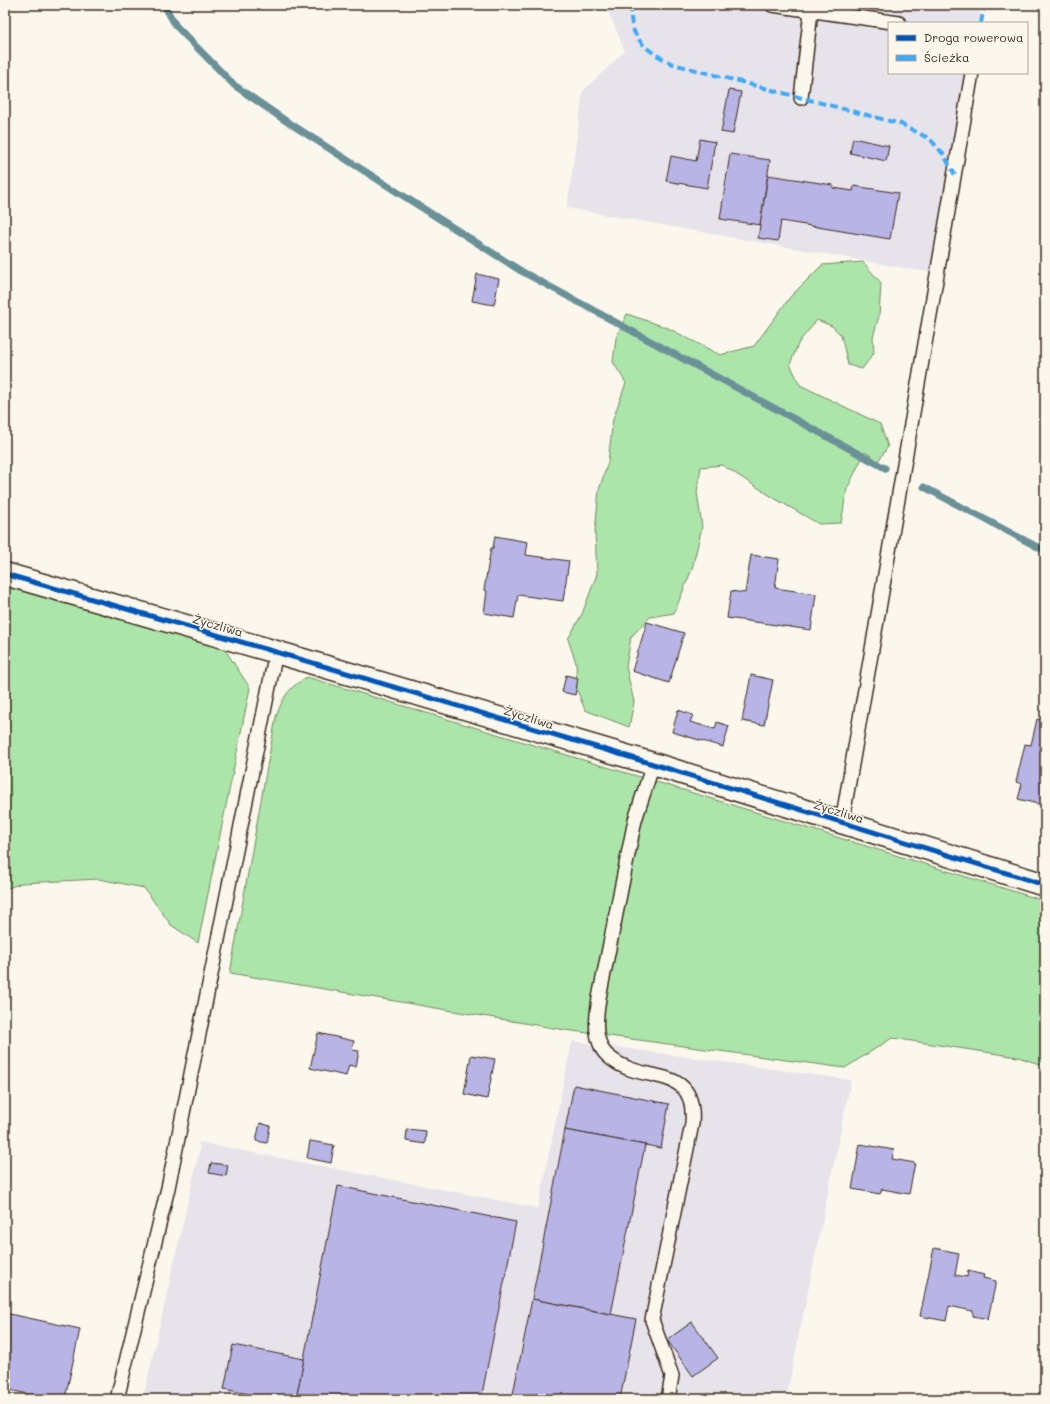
<svg xmlns="http://www.w3.org/2000/svg" width="1050" height="1404" font-family="Mali,sans-serif">
<style>
.built{fill:#e7e3ea}
.green{fill:#ace5a9;stroke:#748864}
.lines{fill:none;stroke-linecap:round;stroke-linejoin:round}
.stream{stroke:#6a9198;stroke-width:7}
.building{fill:#b8b4e6;stroke:#3b2a1e}
.service-casing{stroke:#3b2a1e;stroke-width:16}
.minor-casing{stroke:#3b2a1e;stroke-width:25}
.service{stroke:#fbf7ec;stroke-width:13}
.minor{stroke:#fbf7ec;stroke-width:22}
.quiet{stroke:#3fa9f5;stroke-width:4;stroke-dasharray:8 4;stroke-linecap:butt}
.cycleway-casing{stroke:#fbf7ec;stroke-width:8}
.cycleway{stroke:#0057b8;stroke-width:5}
.labels{text-anchor:middle;dominant-baseline:central;stroke-width:3;stroke-linejoin:round;paint-order:stroke}
.street-label{font-size:12px;fill:#3b2a1e;stroke:#fbf7ec}
</style>
<rect width="100%" height="100%" fill="#fbf7ec"/>
<filter id="ink" filterUnits="userSpaceOnUse"><feTurbulence type="fractalNoise" baseFrequency=".025" numOctaves="2"/><feDisplacementMap in="SourceGraphic" scale="8" xChannelSelector="R" yChannelSelector="G"/><feConvolveMatrix kernelMatrix="1 2 1 2 8 2 1 2 1" color-interpolation-filters="sRGB"/></filter>
<g filter="url(#ink)">
<g class="built">
<polygon points="594,5 981,5 978,23 889,23 889,73 970,73 938,274 567,208 583,91 625,51 609,13"/>
<polygon points="572,1041 851,1080 786,1399 143,1399 200,1148 198,1142 538,1208"/>
</g>
<g class="green">
<polygon points="863,262 881,283 879,316 873,337 874,353 862,369 848,365 841,335 832,326 817,320 799,342 790,364 800,385 880,424 888,447 878,461 865,452 847,489 841,523 819,524 774,498 722,465 701,467 697,492 702,527 692,569 674,613 650,617 631,637 626,667 634,702 629,727 585,710 577,690 576,663 568,639 582,614 597,574 595,532 599,490 608,462 613,419 626,383 613,362 616,338 627,314 668,328 720,355 754,346 791,296 822,265"/>
<polygon points="5,586 222,645 250,688 198,943 171,925 144,888 99,879 22,883 5,889"/>
<path d="M 307,677 L 680,789 L 1045,901 L 1045,1066 L 1018,1057 L 892,1038 L 845,1068 L 565,1030 L 230,973 L 276,717 C 283,697 288,688 307,677 Z"/>
</g>
<g class="lines">
<g class="stream">
<polyline points="164,5 176,26 234,85 283,119 521,271 885,468"/>
<polyline points="924,487 1045,551"/>
</g>
</g>
<g class="building">
<polygon points="729,90 741,92 733,134 721,132"/>
<polygon points="853,138 889,146 886,161 850,153"/>
<polygon points="700,139 715,142 707,188 666,181 671,156 696,161"/>
<polygon points="730,154 770,160 760,225 720,219"/>
<polygon points="768,175 833,185 833,188 853,191 854,186 898,193 890,239 781,221 778,241 758,238"/>
<polygon points="477,274 499,279 494,305 472,301"/>
<polygon points="495,536 528,542 526,555 569,561 563,601 518,595 514,618 484,613 487,591 484,590 491,548 493,548"/>
<polygon points="751,555 779,559 775,588 816,594 811,630 727,618 731,591 745,593"/>
<polygon points="647,622 684,633 669,683 632,671"/>
<polygon points="566,675 578,678 575,695 562,692"/>
<polygon points="751,675 773,680 764,725 742,721"/>
<polygon points="678,710 693,715 690,722 715,729 717,722 729,726 723,747 672,732"/>
<polygon points="1037,719 1045,721 1045,790 1042,805 1018,799 1022,784 1016,782 1025,744 1031,745"/>
<polygon points="318,1033 354,1041 352,1050 359,1051 356,1067 349,1065 346,1076 310,1068"/>
<polygon points="471,1055 495,1059 487,1099 464,1094"/>
<polygon points="574,1085 669,1104 661,1148 565,1130"/>
<polygon points="260,1123 270,1126 267,1143 256,1141"/>
<polygon points="407,1129 426,1131 425,1144 406,1141"/>
<polygon points="565,1130 645,1145 611,1314 532,1299"/>
<polygon points="310,1141 334,1145 331,1163 307,1158"/>
<polygon points="860,1144 894,1150 892,1159 915,1163 909,1194 882,1189 880,1194 852,1189"/>
<polygon points="211,1163 228,1165 226,1176 209,1173"/>
<polygon points="338,1186 516,1222 481,1399 296,1399"/>
<polygon points="934,1248 959,1253 955,1275 967,1277 968,1271 984,1275 983,1278 996,1281 988,1319 973,1316 973,1311 949,1306 946,1321 920,1316"/>
<polygon points="532,1299 636,1319 620,1399 512,1399"/>
<polygon points="5,1313 80,1329 65,1399 50,1399 5,1389"/>
<polygon points="692,1322 718,1358 693,1376 667,1340"/>
<polygon points="233,1345 304,1359 296,1399 272,1399 224,1389"/>
</g>
<g class="lines">
<defs>
<g id="service">
<polyline points="772,5 899,23"/>
<polyline points="801,98 811,11"/>
<path d="M 653,764 L 635,820 L 599,998 C 597,1013 594,1029 600,1044 C 602,1051 607,1056 613,1060 C 646,1085 697,1063 692,1124 L 652,1320 L 672,1376 L 668,1399"/>
<polyline points="842,822 972,73"/>
<polyline points="117,1399 168,1188 276,652"/>
</g>
<polyline id="minor" points="5,574 276,652 653,764 1045,885"/>
</defs>
<use href="#service" class="service-casing"/>
<use href="#minor" class="minor-casing"/>
<use href="#service" class="service"/>
<use href="#minor" class="minor"/>
<g class="quiet">
<path d="M 632,5 C 626,37 647,51 673,64 L 901,124 L 930,139 L 944,155 L 955,175"/>
<polyline points="981,23 984,5"/>
</g>
<defs>
<polyline id="cycleway" points="5,574 276,652 653,764 1045,885"/>
</defs>
<use href="#cycleway" class="cycleway-casing"/>
<use href="#cycleway" class="cycleway"/>
</g>
</g>
<g class="labels">
<g class="street-label">
<text transform="translate(218 625) rotate(16)">Życzliwa</text>
<text transform="translate(529 717) rotate(17)">Życzliwa</text>
<text transform="translate(839 811) rotate(17)">Życzliwa</text>
</g>
</g>
<rect width="1050" height="1404" fill="none" stroke="#fbf7ec" stroke-width="20"/>
<rect x="10" y="10" width="1030" height="1384" fill="none" stroke="#3b2a1e" stroke-width="1.5" filter="url(#ink)"/>
<rect x="888" y="22" width="140" height="52" fill="#fbf7ec" stroke="#aea59a"/>
<rect x="896" y="35" width="20" height="6" fill="#0057b8" stroke="#aea59a"/>
<text x="924" y="42" font-size="12" fill="#3b2a1e">Droga rowerowa</text>
<rect x="896" y="55" width="20" height="6" fill="#3fa9f5" stroke="#aea59a"/>
<text x="924" y="62" font-size="12" fill="#3b2a1e">Ścieżka</text>
</svg>
